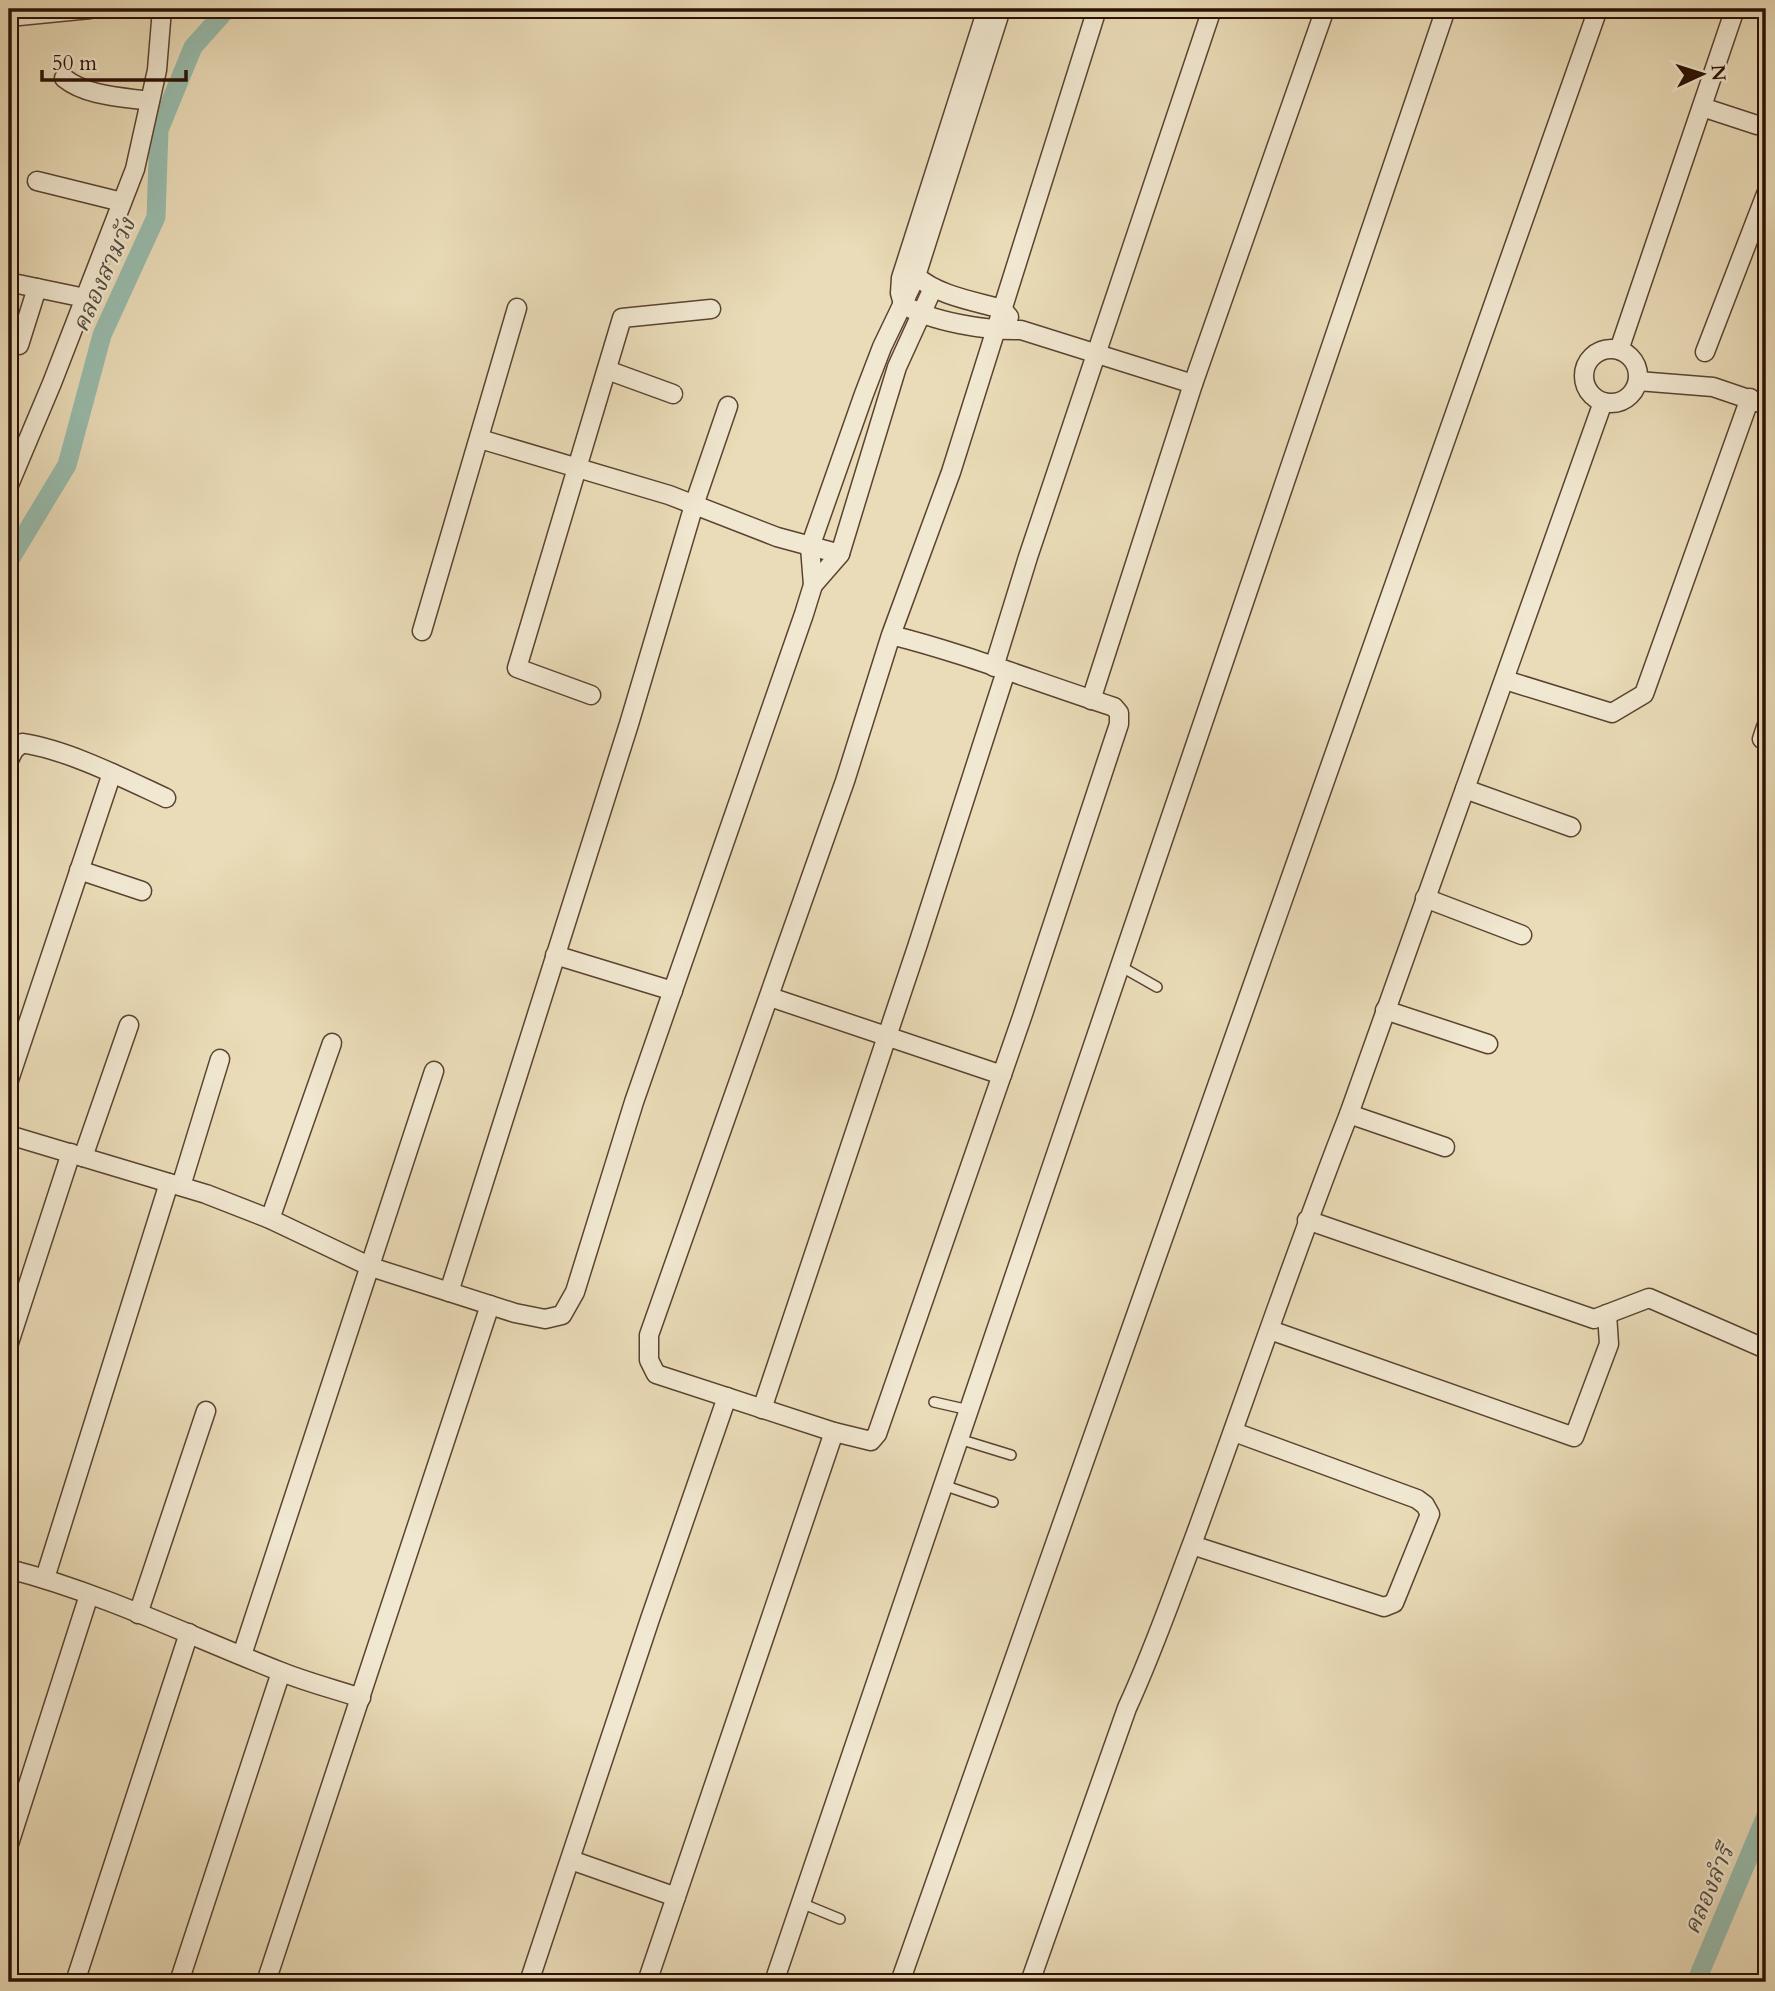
<svg xmlns="http://www.w3.org/2000/svg" width="1775" height="1991" font-family="Cardo,'Noto Serif Thai',serif">
<style>
.lines{fill:none;stroke-linecap:round;stroke-linejoin:round}
.canal{stroke:#98bcad;stroke-width:19}
.lane-casing{stroke:#5b4330;stroke-width:12}
.street-casing{stroke:#5b4330;stroke-width:21}
.lane{stroke:#f1e8d1;stroke-width:9}
.street{stroke:#f1e8d1;stroke-width:18}
.labels{text-anchor:middle;dominant-baseline:central;stroke-width:5;stroke-linejoin:round;paint-order:stroke}
.water-label{font-size:24px;font-style:italic;fill:#514c3e;stroke:#f1e8d1}
</style>
<rect width="100%" height="100%" fill="#eadcb8"/>
<filter id="stains"><feTurbulence type="fractalNoise" baseFrequency=".00286" numOctaves="4"/><feColorMatrix values="0 0 0 0 .2 0 0 0 0 .09 0 0 0 0 .02 0 0 0 .5 -.17"/></filter>
<radialGradient id="worn" r=".72"><stop offset=".6" stop-color="#630" stop-opacity="0"/><stop offset="1" stop-color="#630" stop-opacity=".3"/></radialGradient>
<g class="lines">
<g class="canal">
<polyline points="9,561 67,465 102,335 156,217 159,130 193,47 227,9"/>
<polyline points="1696,1982 1766,1816"/>
</g>
<defs>
<g id="lane">
<polyline points="1120,966 1157,987"/>
<polyline points="934,1402 969,1410"/>
<polyline points="959,1439 1011,1455"/>
<polyline points="943,1485 993,1502"/>
<polyline points="801,1903 840,1919"/>
</g>
<g id="street">
<path d="M 987,9 L 901,278 L 900,293 L 903,304 C 930,322 989,331 1021,330 L 1193,384"/>
<path d="M 1001,9 L 916,276 C 939,296 974,301 1002,309 L 1009,317"/>
<polyline points="9,17 90,9"/>
<path d="M 64,78 C 86,96 122,97 150,101"/>
<polyline points="1702,107 1757,125 1766,123"/>
<polyline points="37,181 122,202"/>
<polyline points="13,283 85,298"/>
<polyline points="19,345 37,288"/>
<circle cx="1611" cy="376" r="27"/>
<polyline points="1619,350 1735,9"/>
<polyline points="1705,352 1766,194"/>
<polyline points="607,370 673,394"/>
<polyline points="1638,381 1713,387 1766,405"/>
<polyline points="480,439 669,495 777,537 840,554"/>
<polyline points="9,485 52,383 135,169 157,70 162,9"/>
<polyline points="813,585 840,554 897,367 933,288"/>
<polyline points="422,631 517,308"/>
<path d="M 891,635 C 967,654 1039,683 1114,707 L 1119,713 L 1119,724 L 1022,1017 L 877,1434 L 871,1441 L 834,1432 L 656,1374 L 649,1360 L 649,1335 L 845,781 L 891,635 L 951,472 L 1097,9"/>
<polyline points="994,667 1028,557 1212,9"/>
<polyline points="1505,680 1612,713 1644,694 1750,398"/>
<polyline points="591,695 517,668 622,318 711,309"/>
<polyline points="1091,700 1193,384 1325,9"/>
<polyline points="1762,739 1766,727"/>
<path d="M 9,760 L 14,750 L 22,743 C 68,750 123,778 166,798"/>
<polyline points="1465,789 1571,827"/>
<polyline points="79,870 142,891"/>
<polyline points="1425,898 1522,935"/>
<polyline points="555,955 673,991"/>
<polyline points="770,997 1002,1075"/>
<polyline points="1385,1010 1488,1044"/>
<polyline points="9,1080 112,773"/>
<polyline points="1349,1114 1445,1147"/>
<polyline points="9,1135 206,1194 270,1219 371,1267 515,1313 545,1319 562,1315 575,1292 634,1102 804,614 813,585 810,547 864,394 882,347 916,276"/>
<polyline points="83,1157 129,1025"/>
<polyline points="181,1186 220,1059"/>
<polyline points="270,1219 332,1043"/>
<polyline points="1307,1220 1594,1319 1649,1298 1766,1349"/>
<polyline points="449,1292 629,724 694,505 728,406"/>
<polyline points="1270,1330 1574,1437 1609,1344 1607,1314"/>
<polyline points="9,1343 71,1153"/>
<polyline points="762,1409 917,947 1006,671"/>
<polyline points="1192,1545 1384,1607 1394,1603 1430,1514 1425,1505 1417,1499 1234,1432"/>
<path d="M 9,1569 C 102,1593 190,1636 279,1671 C 306,1682 334,1689 361,1698"/>
<polyline points="45,1578 169,1183"/>
<polyline points="138,1614 206,1411"/>
<polyline points="242,1655 434,1071"/>
<polyline points="9,1844 89,1595"/>
<polyline points="571,1860 676,1897"/>
<polyline points="75,1982 189,1633"/>
<polyline points="179,1982 281,1672"/>
<polyline points="266,1982 490,1305"/>
<polyline points="529,1982 650,1619 727,1397"/>
<polyline points="647,1982 834,1432"/>
<polyline points="774,1982 1446,9"/>
<polyline points="900,1982 1598,9"/>
<path d="M 1030,1982 L 1127,1708 C 1152,1654 1171,1599 1192,1544 C 1245,1401 1293,1256 1349,1114 L 1603,402"/>
</g>
</defs>
<use href="#lane" class="lane-casing"/>
<use href="#street" class="street-casing"/>
<use href="#lane" class="lane"/>
<use href="#street" class="street"/>
</g>
<g class="labels">
<g class="water-label">
<text transform="translate(104 275) rotate(-66)">คลองสามวัง</text>
<text transform="translate(1709 1890) rotate(-67)">คลองลำรี</text>
</g>
</g>
<rect width="1775" height="1991" fill="none" stroke="#eadcb8" stroke-width="35"/>
<rect x="10" y="10" width="1754" height="1970" fill="none" stroke="#2b1003" stroke-width="3.5"/>
<rect x="18" y="18" width="1740" height="1956" fill="none" stroke="#2b1003" stroke-width="2"/>
<g transform="translate(1702 74) rotate(86)" stroke="#f1e8d1" stroke-width="5" paint-order="stroke">
<path d="M0-5L12 26L0 18L-12 26Z" fill="#2b1003"/>
<text y="-10" font-size="19" font-weight="bold" text-anchor="middle" fill="#2b1003">N</text>
</g>
<path d="M42 70v10h144v-10" fill="none" stroke="#2b1003" stroke-width="3.5"/>
<text x="52" y="70" font-size="21" fill="#2b1003" stroke="#f1e8d1" stroke-width="5" paint-order="stroke">50 m</text>
<rect width="100%" height="100%" filter="url(#stains)"/>
<rect width="100%" height="100%" fill="url(#worn)"/>
</svg>
